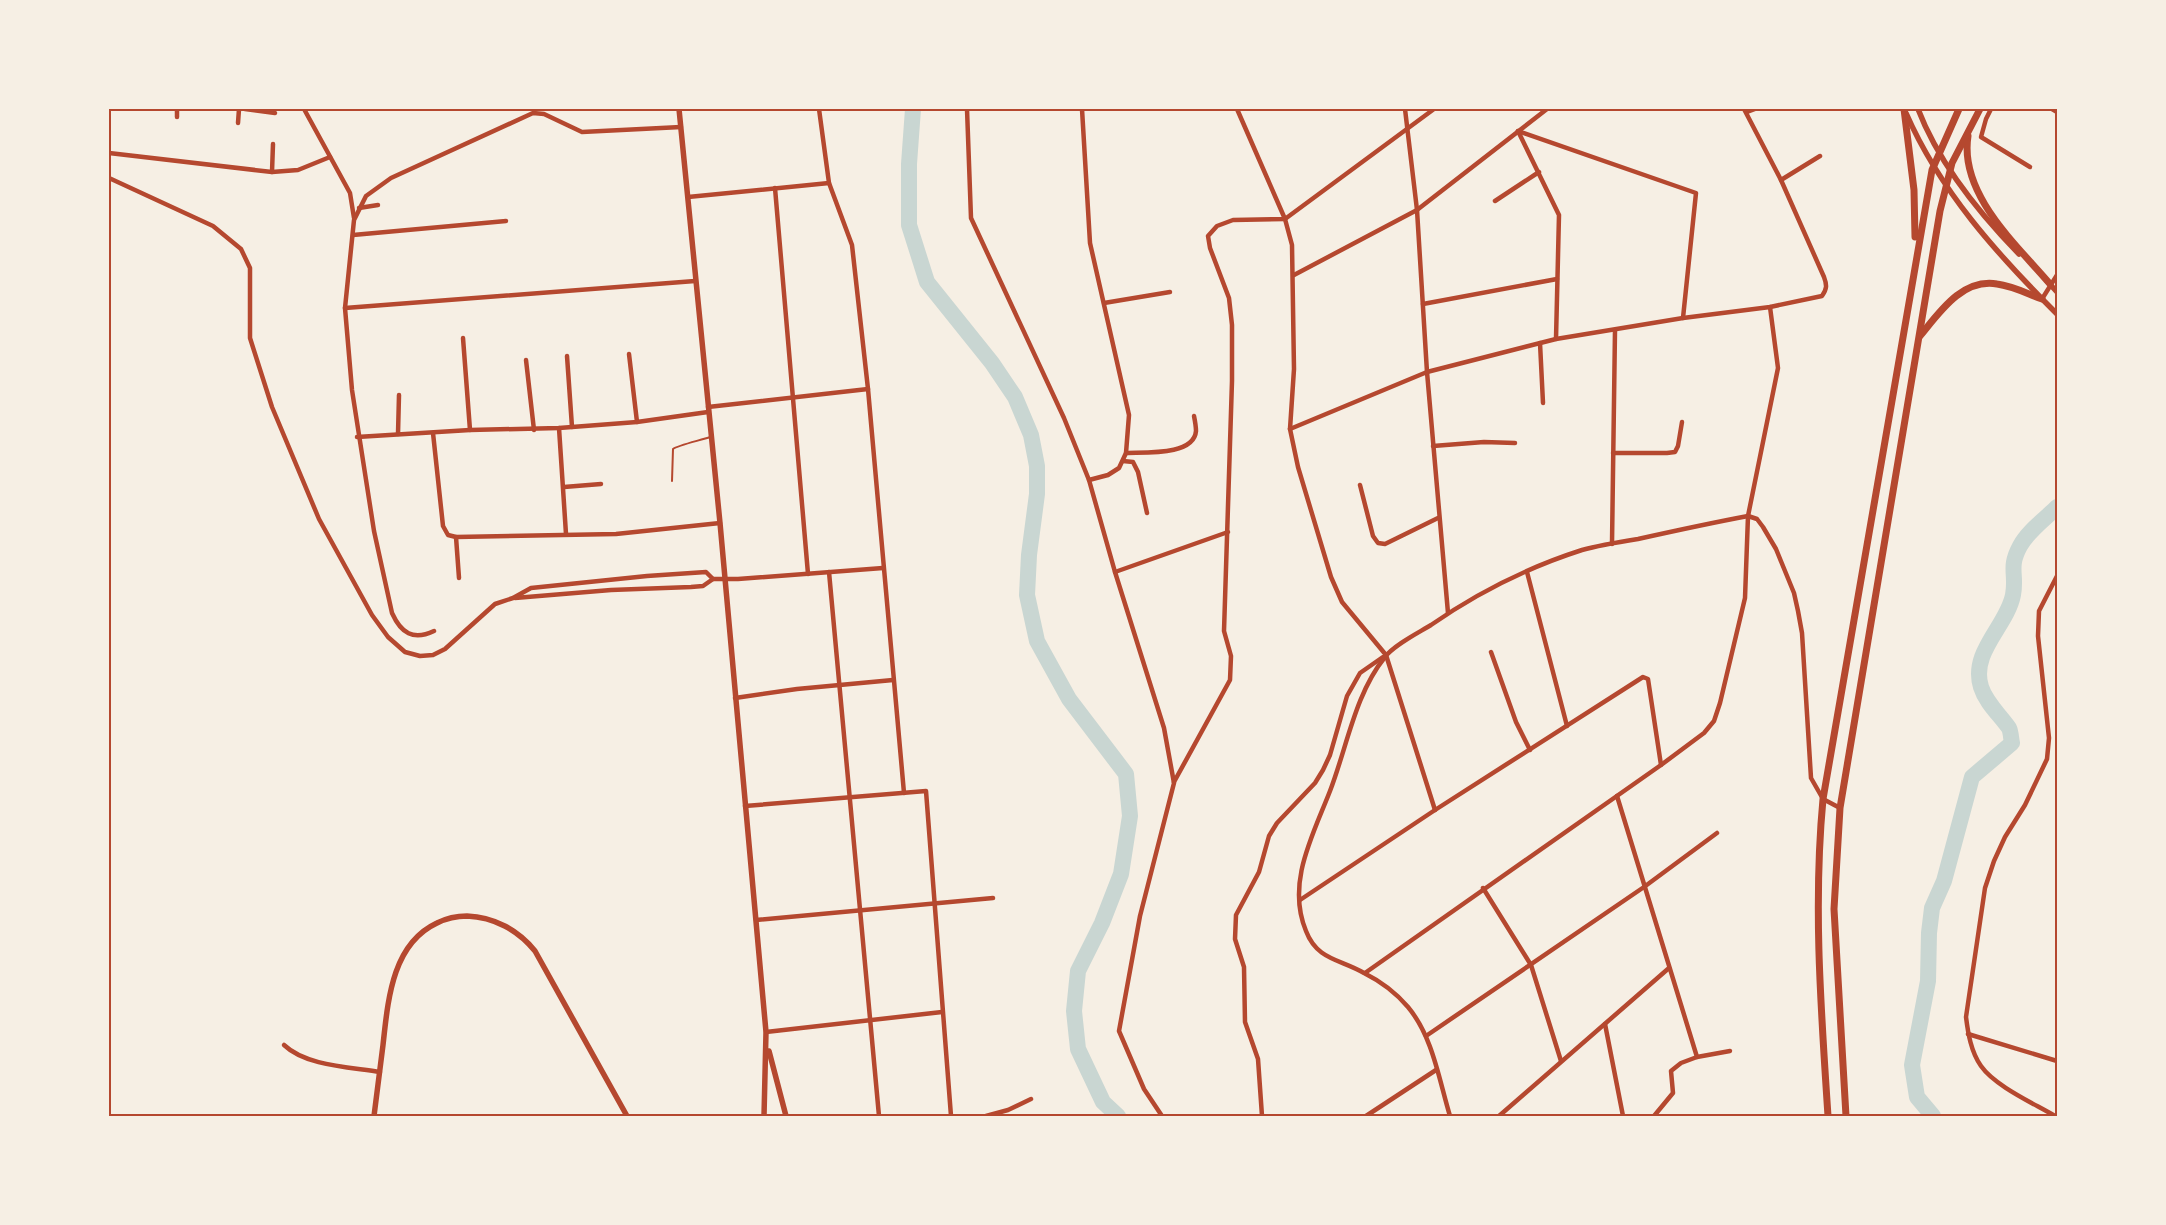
<svg xmlns="http://www.w3.org/2000/svg" width="2166" height="1225" font-family="'Nunito Sans',sans-serif">
<style>
.lines{fill:none;stroke-linecap:round;stroke-linejoin:round}
.river{stroke:#c9d6d2;stroke-width:16}
.service{stroke:#b5482f;stroke-width:2}
.minor{stroke:#b5482f;stroke-width:4.5}
.secondary{stroke:#b5482f;stroke-width:5.5}
.primary{stroke:#b5482f;stroke-width:7}
.neatline{fill:none;stroke:#b5482f;stroke-width:2}
</style>
<rect width="100%" height="100%" fill="#f6efe4"/>
<g class="lines">
<g class="river">
<polyline points="913,109 909,164 909,225 927,282 992,363 1015,397 1031,435 1037,466 1037,494 1029,555 1027,595 1037,641 1069,699 1126,774 1130,816 1121,874 1102,923 1078,971 1074,1011 1078,1049 1103,1102 1118,1116"/>
<path d="M 1933,1116 L 1917,1097 L 1912,1065 L 1928,981 L 1929,933 L 1932,908 L 1944,881 L 1972,777 L 2012,743 C 2011,739 2011,732 2009,728 C 2000,715 1986,703 1981,687 C 1970,652 2007,626 2013,595 C 2017,574 2008,568 2020,546 C 2028,531 2045,519 2057,507"/>
</g>
<path class="service" d="M 672,481 L 673,449 C 678,445 702,440 710,437"/>
<g class="minor">
<polyline points="245,109 275,113"/>
<polyline points="304,109 350,193 354,218"/>
<polyline points="819,109 829,183 852,245 868,389 904,793"/>
<polyline points="967,109 971,218 1064,418 1089,480 1115,572 1164,728 1174,783 1140,916 1119,1031 1144,1089 1162,1116"/>
<polyline points="1082,109 1090,243 1129,415 1126,453 1119,468 1108,475 1089,480"/>
<polyline points="1237,109 1285,219 1292,245 1294,369 1290,429 1298,467 1331,577 1342,602 1386,655 1435,810"/>
<polyline points="1405,109 1417,210 1427,372 1448,613"/>
<polyline points="1991,109 1986,119 1981,137 2030,167"/>
<polyline points="2052,109 2057,112"/>
<polyline points="1747,112 1755,109"/>
<polyline points="177,117 177,109"/>
<polyline points="238,123 239,109"/>
<polyline points="1518,131 1696,193 1683,318"/>
<polyline points="1518,131 1559,215 1556,339"/>
<polyline points="109,153 272,172 298,170 330,157"/>
<polyline points="272,172 273,144"/>
<polyline points="109,178 213,226 241,249 250,268 250,338 272,407 319,519 372,615 388,637 405,652 420,656 433,655 445,649 495,604 513,598 531,588 647,576 706,572 713,579"/>
<polyline points="1781,180 1820,156"/>
<polyline points="775,188 808,574"/>
<polyline points="688,197 829,183"/>
<polyline points="1495,201 1539,172"/>
<polyline points="359,208 378,205"/>
<polyline points="353,235 506,221"/>
<polyline points="1294,275 1417,210 1547,109"/>
<polyline points="2042,299 2057,275"/>
<polyline points="1104,303 1170,292"/>
<polyline points="1423,304 1557,279"/>
<polyline points="345,308 695,281"/>
<polyline points="463,338 470,430"/>
<polyline points="1540,343 1543,403"/>
<polyline points="629,354 637,422"/>
<polyline points="567,356 572,427"/>
<polyline points="526,360 534,430"/>
<polyline points="708,407 868,389"/>
<polyline points="559,428 566,534"/>
<path d="M 1290,429 L 1427,372 L 1556,339 L 1683,318 L 1770,307 L 1822,296 C 1827,289 1827,285 1824,277 L 1781,180 L 1744,109"/>
<polyline points="433,433 443,526 448,535 456,537 616,534 720,523"/>
<polyline points="398,434 399,395"/>
<polyline points="357,437 470,430 559,428 637,422 708,412"/>
<polyline points="1433,446 1484,442 1515,443"/>
<path d="M 1126,453 C 1144,452 1194,456 1196,431 C 1196,427 1195,421 1194,416"/>
<polyline points="1613,453 1667,453 1675,452 1678,446 1682,422"/>
<polyline points="1123,461 1133,462 1138,472 1147,513"/>
<polyline points="1360,485 1373,536 1378,543 1385,544 1438,518"/>
<polyline points="564,487 601,484"/>
<polyline points="456,537 459,578"/>
<polyline points="1612,544 1615,330"/>
<polyline points="829,572 879,1116"/>
<polyline points="1115,572 1228,532"/>
<polyline points="1527,572 1567,726"/>
<polyline points="515,598 611,590 691,587 703,586 713,579 738,579 883,568"/>
<path d="M 434,631 C 413,641 401,633 392,613 L 374,531 L 352,390 L 345,308 L 354,220 L 366,196 L 391,178 L 533,113 L 544,114 L 582,132 L 681,127"/>
<polyline points="1491,652 1516,722 1530,750"/>
<polyline points="735,698 797,689 893,680"/>
<polyline points="1174,782 1230,680 1231,656 1224,631 1232,381 1232,325 1229,298 1210,248 1208,236 1217,226 1233,220 1285,219 1434,109"/>
<polyline points="1617,796 1697,1057 1681,1063 1671,1071 1673,1093 1654,1116"/>
<polyline points="745,806 926,791 951,1116"/>
<polyline points="1483,888 1531,965 1561,1061"/>
<polyline points="1300,900 1435,810 1643,677 1648,679 1661,765"/>
<polyline points="756,920 993,898"/>
<polyline points="1365,973 1661,765 1704,733 1714,721 1720,703 1745,598 1748,516 1778,368 1770,307"/>
<polyline points="1605,1024 1623,1116"/>
<polyline points="766,1032 942,1012"/>
<polyline points="1968,1034 2057,1061"/>
<polyline points="1426,1036 1644,887 1717,833"/>
<path d="M 284,1045 C 306,1066 350,1067 380,1072"/>
<polyline points="1697,1057 1730,1051"/>
<polyline points="986,1116 1008,1110 1031,1099"/>
<polyline points="1262,1116 1258,1059 1245,1022 1244,967 1235,939 1236,915 1259,872 1269,836 1277,823 1315,783 1323,770 1330,755 1347,696 1360,673 1383,657"/>
<polyline points="1366,1116 1436,1070"/>
<path d="M 1450,1116 C 1439,1080 1433,1037 1408,1007 C 1397,994 1380,981 1364,973 C 1340,959 1317,960 1306,931 C 1286,883 1313,835 1330,791 C 1347,747 1355,694 1385,657 C 1394,645 1418,633 1431,625 C 1477,593 1529,567 1582,550 C 1600,545 1619,542 1638,539 C 1674,531 1711,523 1748,516 L 1757,519 L 1763,527 L 1776,549 L 1794,593 L 1798,611 L 1802,633 L 1811,778 L 1823,799 L 1840,808"/>
<polyline points="1499,1116 1669,968"/>
<path d="M 2055,1116 C 2033,1103 1995,1086 1981,1066 C 1971,1052 1968,1033 1966,1017 L 1985,888 L 1994,861 L 2005,837 L 2025,805 L 2047,759 L 2049,738 L 2038,636 L 2039,611 L 2057,576"/>
</g>
<g class="secondary">
<polyline points="679,109 720,523 766,1032 764,1116"/>
<path d="M 1918,109 C 1939,164 1978,212 2019,254"/>
<path d="M 1906,113 C 1940,191 1997,254 2057,314"/>
<polyline points="2047,281 2057,292"/>
<polyline points="769,1051 786,1116"/>
<path d="M 374,1116 C 377,1092 380,1069 383,1045 C 388,1000 392,944 437,923 C 447,918 456,916 467,916 C 494,917 518,930 535,951 L 627,1116"/>
</g>
<g class="primary">
<polyline points="1904,109 1914,190 1915,237"/>
<path d="M 1968,136 C 1959,194 2016,244 2050,284"/>
<path d="M 1920,336 C 1939,313 1962,278 1997,284 C 2013,286 2028,294 2042,299"/>
<path d="M 1828,1116 C 1821,1010 1813,905 1823,799 L 1932,170 L 1959,109"/>
<polyline points="1846,1116 1834,909 1840,808 1940,211 1952,163 1980,109"/>
</g>
</g>
<rect width="2166" height="1225" fill="none" stroke="#f6efe4" stroke-width="220"/>
<rect x="110" y="110" width="1946" height="1005" class="neatline"/>
</svg>
